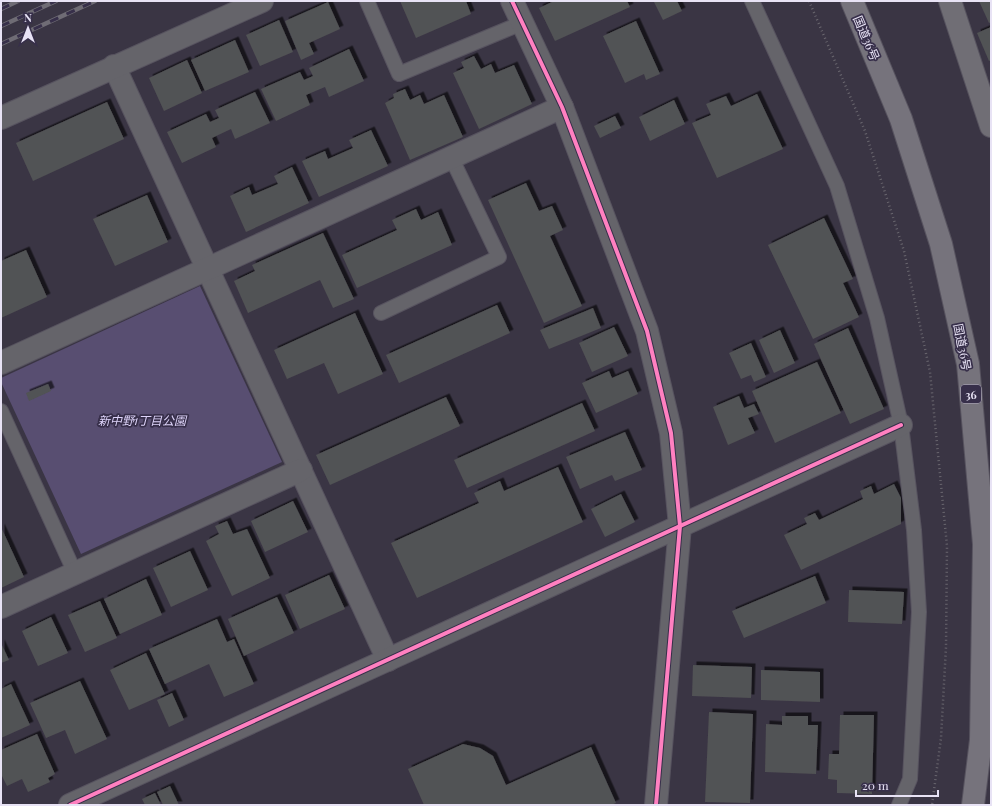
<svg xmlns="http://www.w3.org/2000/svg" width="992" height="806" font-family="'Playfair Display','Noto Sans JP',serif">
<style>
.green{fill:#584e71}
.building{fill:#515254;filter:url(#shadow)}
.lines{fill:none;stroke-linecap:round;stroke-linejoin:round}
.lane-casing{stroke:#57535f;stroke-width:16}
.street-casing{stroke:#57535f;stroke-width:24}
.secondary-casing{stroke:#57535f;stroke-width:24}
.highway-casing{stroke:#57535f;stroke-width:24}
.path{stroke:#69666e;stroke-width:2.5;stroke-dasharray:1 3;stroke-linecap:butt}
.lane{stroke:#65646a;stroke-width:14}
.street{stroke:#65646a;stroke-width:22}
.secondary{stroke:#706e75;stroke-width:22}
.highway{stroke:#76737c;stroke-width:22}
.rail-casing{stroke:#6f6c75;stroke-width:4.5}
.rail{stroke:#372f4a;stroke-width:3;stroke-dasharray:9;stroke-linecap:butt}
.cycleway-casing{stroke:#372f4a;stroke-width:6}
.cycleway{stroke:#ff80c0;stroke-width:4}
.labels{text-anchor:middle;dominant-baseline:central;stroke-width:3.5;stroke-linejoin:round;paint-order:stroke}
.shield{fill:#372f4a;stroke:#b3adc2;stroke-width:1}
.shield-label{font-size:11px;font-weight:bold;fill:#e8e3f5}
.street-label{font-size:12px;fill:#e8e3f5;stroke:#372f4a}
.park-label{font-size:12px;font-style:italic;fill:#ded4fa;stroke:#372f4a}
</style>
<defs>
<filter id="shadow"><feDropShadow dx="3.5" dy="-3.5" stdDeviation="0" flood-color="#0009"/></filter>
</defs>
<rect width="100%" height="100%" fill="#3a3544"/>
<polygon class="green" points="200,286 282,462 81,554 1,382 1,378"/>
<g class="building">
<polygon points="400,1 466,1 471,14 416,38"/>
<polygon points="554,1 627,1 630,7 555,41 539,8"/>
<polygon points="656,1 677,1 682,11 663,20 654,2"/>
<polygon points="979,1 991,1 991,22 989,23"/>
<polygon points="328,2 340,29 309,43 314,54 301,60 285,21"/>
<polygon points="279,20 293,52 260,66 246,35"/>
<polygon points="636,21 660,74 646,80 644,74 625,83 603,36"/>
<polygon points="991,27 991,60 989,61 977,33"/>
<polygon points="235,40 249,72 205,91 191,60"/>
<polygon points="349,49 364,81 329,97 325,87 306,95 310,105 276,121 261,89 300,72 304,80 313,76 309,68"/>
<polygon points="474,56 481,69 491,64 495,73 514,65 532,104 479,129 453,73 464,68 461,62"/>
<polygon points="187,60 202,93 164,111 149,78"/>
<polygon points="405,89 410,100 420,95 424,104 444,95 463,137 410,160 385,103 394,98 393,94"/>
<polygon points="255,92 270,123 235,139 231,129 212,138 216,147 182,163 167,132 206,114 210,122 219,118 215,110"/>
<polygon points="757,94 783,149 717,178 692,123 711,115 706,104 726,96 731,106"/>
<polygon points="674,100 685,124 650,141 639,117"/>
<polygon points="107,102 124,139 33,181 16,143"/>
<polygon points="615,116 621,128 600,138 594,126"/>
<polygon points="371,130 388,166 319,197 302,161 325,151 328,159 353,148 349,140"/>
<polygon points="292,167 309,203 246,232 230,196 249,187 252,195 278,184 274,176"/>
<polygon points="526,183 539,211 552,206 563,230 550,236 582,306 544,323 488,200"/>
<polygon points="147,195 168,242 115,266 93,219"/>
<polygon points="416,209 421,220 438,212 452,245 357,288 342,255 397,230 392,220"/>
<polygon points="824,218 853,279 843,283 859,317 813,339 768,245"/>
<polygon points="323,233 354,299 333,308 320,280 248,313 234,281 255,271 252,265"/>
<polygon points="26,250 47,297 1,318 1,261"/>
<polygon points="497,305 510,333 399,383 386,355"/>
<polygon points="593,308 601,328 549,349 540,330"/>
<polygon points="355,313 383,374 338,394 324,363 287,379 274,350"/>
<polygon points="614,327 628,356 592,372 579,343"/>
<polygon points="848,328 884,409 850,424 814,344"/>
<polygon points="780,330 795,363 774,373 759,340"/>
<polygon points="751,343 766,377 754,382 751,375 741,379 729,353"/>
<polygon points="817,362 841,413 775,443 752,391"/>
<polygon points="609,371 612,378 628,371 638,394 596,413 582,383"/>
<polygon points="48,384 51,391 29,401 26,393"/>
<polygon points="739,396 744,408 754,404 759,414 748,418 755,433 728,445 713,407"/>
<polygon points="446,397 460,426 330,485 316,455"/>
<polygon points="582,403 595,431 467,488 454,460"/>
<polygon points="625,432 642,470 615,481 612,475 580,489 566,457"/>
<polygon points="558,467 583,522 417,598 391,543 479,503 474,493 500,481 504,491"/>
<polygon points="894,484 901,498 901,524 801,570 784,535 807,524 804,518 815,513 819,520 863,499 860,491 871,486 874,494"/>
<polygon points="621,494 635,522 605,537 591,509"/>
<polygon points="293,501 308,532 265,552 251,521"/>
<polygon points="227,521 233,534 247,529 270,578 232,596 206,541 219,534 215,526"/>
<polygon points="1,527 24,577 1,588"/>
<polygon points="190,551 208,590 171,607 153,568"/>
<polygon points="329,575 345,609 300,629 285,595"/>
<polygon points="815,576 826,603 744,638 732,611"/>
<polygon points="146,579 162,615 120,634 104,599"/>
<polygon points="849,590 904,592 902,624 848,622"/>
<polygon points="277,597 294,633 244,656 228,619"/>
<polygon points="100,601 117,638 85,652 68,615"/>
<polygon points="51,617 68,653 38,666 22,631"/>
<polygon points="217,619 227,642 234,639 254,684 224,697 209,664 165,684 149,649"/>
<polygon points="1,643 9,660 1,663"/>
<polygon points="146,653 165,694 129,710 110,670"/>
<polygon points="693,665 752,667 751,698 692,696"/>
<polygon points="761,670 820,672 820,702 761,700"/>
<polygon points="80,681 107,739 75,754 65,730 46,738 30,703"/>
<polygon points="11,684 30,725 1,738 1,689"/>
<polygon points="172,693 184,720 169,727 157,700"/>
<polygon points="709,712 753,714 750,803 705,802"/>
<polygon points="840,715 874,715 872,794 837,793 837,780 828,779 829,754 839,754"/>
<polygon points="782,716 808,716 808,725 818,725 816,774 765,772 766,724 782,725"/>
<polygon points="37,734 55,774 48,778 50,782 28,792 22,779 7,786 1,774 1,750"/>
<polygon points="463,744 480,748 493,756 506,785 591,747 616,803 611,805 424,805 408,769"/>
<polygon points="170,786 179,805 163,805 157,792"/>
<polygon points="155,793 161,805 145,805 142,799"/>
</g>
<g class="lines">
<defs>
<g id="lane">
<polyline points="367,1 399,74 522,23"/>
<polyline points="752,1 837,186 877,318 901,425 914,530 919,612 910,779 899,805"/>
<polyline points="381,313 499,257 451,157"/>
<polyline points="1,411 75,573"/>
</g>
<g id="street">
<polyline points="512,1 562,107 647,331 671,433 680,526 656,805"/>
<polyline points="114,66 388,660"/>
<polyline points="1,118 262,1"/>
<polyline points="1,363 562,107"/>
<polyline points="1,607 301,470"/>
<polyline points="70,805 901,425"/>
</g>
<polyline id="secondary" points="950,1 991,126"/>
<polyline id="highway" points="852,1 901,119 941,244 968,364 984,544 981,740 973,805"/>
</defs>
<use href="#lane" class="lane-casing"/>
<use href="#street" class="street-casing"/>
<use href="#secondary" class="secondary-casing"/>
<use href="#highway" class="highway-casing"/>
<polyline class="path" points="809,1 865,131 904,251 930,372 947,546 946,647 941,738 932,805"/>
<use href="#lane" class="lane"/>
<use href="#street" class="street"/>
<use href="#secondary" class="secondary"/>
<use href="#highway" class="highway"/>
<defs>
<g id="rail">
<polyline points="1,9 18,1"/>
<polyline points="1,26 56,1"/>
<polyline points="1,44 95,1"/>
</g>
</defs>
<use href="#rail" class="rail-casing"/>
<use href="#rail" class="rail"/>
<defs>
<g id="cycleway">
<polyline points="512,1 562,107 647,331 671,433 680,526 656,805"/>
<polyline points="70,805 901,425"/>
</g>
</defs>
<use href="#cycleway" class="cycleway-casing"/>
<use href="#cycleway" class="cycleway"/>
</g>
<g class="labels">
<rect class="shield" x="961" y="385" width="20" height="18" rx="3"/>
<g class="shield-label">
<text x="971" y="394">36</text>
</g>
<g class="street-label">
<text transform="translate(867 38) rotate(67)">国道36号</text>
<text transform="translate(963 347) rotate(79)">国道36号</text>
</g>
<g class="park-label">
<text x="142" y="420">新中野1丁目公園</text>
</g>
</g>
<rect width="992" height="806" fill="none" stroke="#e8e3f5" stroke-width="4"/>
<g transform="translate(28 28)" stroke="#372f4a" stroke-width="3" paint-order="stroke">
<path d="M0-3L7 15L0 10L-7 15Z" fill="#e8e3f5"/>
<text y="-6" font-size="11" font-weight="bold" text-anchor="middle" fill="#e8e3f5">N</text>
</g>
<path d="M856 790v6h82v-6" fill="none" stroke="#e8e3f5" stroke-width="2"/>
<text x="862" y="790" font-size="12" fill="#e8e3f5" stroke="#372f4a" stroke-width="3" paint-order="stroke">20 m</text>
</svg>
